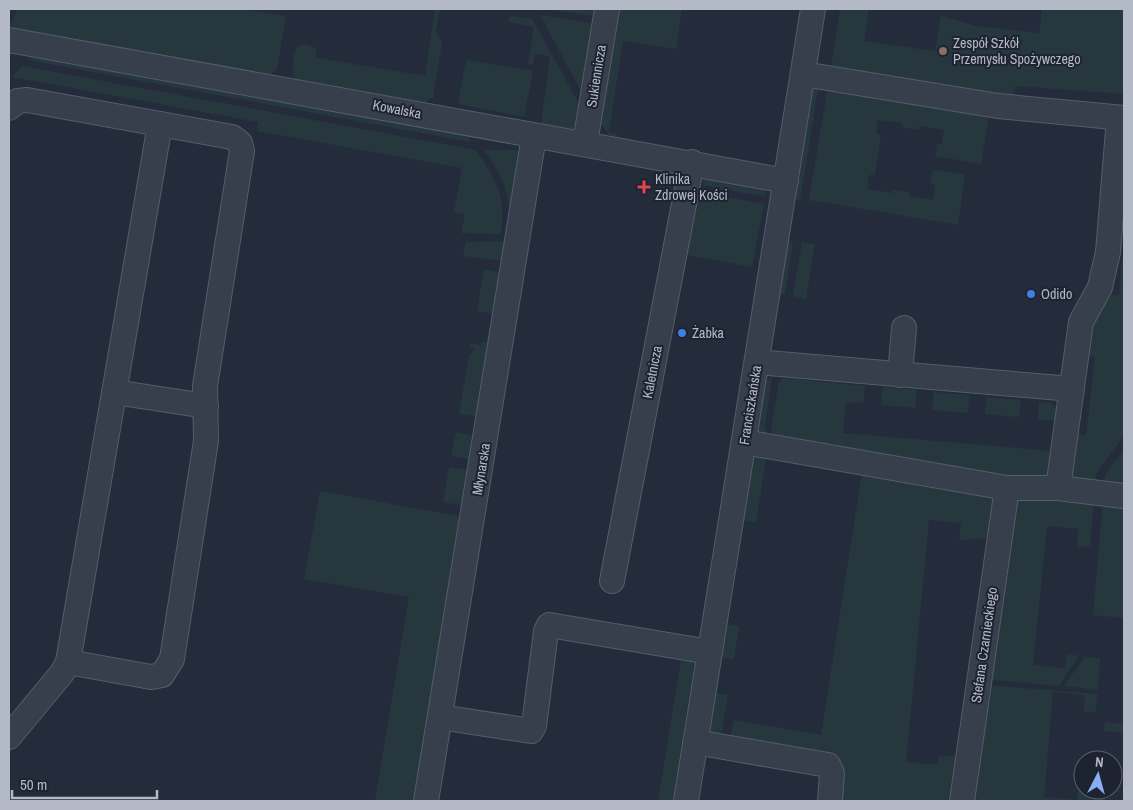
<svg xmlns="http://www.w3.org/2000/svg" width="1133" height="810" font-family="'Archivo Narrow',sans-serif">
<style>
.green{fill:#26383d}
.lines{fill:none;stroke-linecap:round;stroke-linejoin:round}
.minor-casing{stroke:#565c6a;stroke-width:26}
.minor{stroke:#373e4c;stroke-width:24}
.education-dot{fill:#8d6e63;stroke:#1d2331;stroke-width:2}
.health-dot{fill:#e0444e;stroke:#1d2331;stroke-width:2}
.shop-dot{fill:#3f7fe0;stroke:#1d2331;stroke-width:2}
.labels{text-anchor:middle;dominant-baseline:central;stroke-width:4;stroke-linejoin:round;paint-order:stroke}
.poi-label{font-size:14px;fill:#b3b9c7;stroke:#1d2331;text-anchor:start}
.street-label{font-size:14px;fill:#b3b9c7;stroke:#1d2331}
</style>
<rect width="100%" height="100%" fill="#242c3c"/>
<g class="green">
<polygon points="18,9 240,9 286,16 277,69 269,76 16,29 10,26"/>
<path d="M 435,9 L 440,9 L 436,31 L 442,43 L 433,97 L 423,104 L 296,81 C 291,70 292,57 298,46 L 304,44 L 316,48 L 317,58 L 425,76 Z"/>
<polygon points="547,9 599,9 593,16"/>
<polygon points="612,9 682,9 676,49 623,41 609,132 617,134 617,138 611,137 594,115"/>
<polygon points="840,9 869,9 864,41 935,51 941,16 976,26 1039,33 1042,9 1124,9 1124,94 1015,86 1012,99 831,68"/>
<polygon points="540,15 596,24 585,98"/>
<polygon points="510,16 532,19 582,109 579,128 575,131 541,125 550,56 535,54 533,64 528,64 534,27 509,22"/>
<polygon points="34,55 468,134 470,142 28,60"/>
<polygon points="466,60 533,71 524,117 458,104"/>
<path d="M 22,66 L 476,150 C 497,183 506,193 501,234 L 461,233 L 465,214 L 454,212 L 462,168 L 257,131 L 258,122 L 12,77 Z"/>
<polygon points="814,84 819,84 800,200 795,199"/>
<polygon points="828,86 989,115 981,164 935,156 937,144 942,144 944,130 919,126 918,130 902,127 903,123 878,120 876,134 881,135 875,175 869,175 867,189 892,193 893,190 909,192 909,196 933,200 935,185 930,184 933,170 965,174 958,225 809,200"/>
<path d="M 486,150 L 516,150 L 520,153 L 509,221 C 510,192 502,176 485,152 Z"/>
<polygon points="704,177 766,190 765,197 703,185"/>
<polygon points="694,191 764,204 752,267 681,254"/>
<polygon points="788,240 793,241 785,295 779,294"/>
<polygon points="508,241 505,261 463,256 466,242"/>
<polygon points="802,242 815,244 806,299 793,296"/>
<polygon points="1122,258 1124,258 1124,435 1096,474 1095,487 1065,483 1070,434 1086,435 1095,357 1087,355 1091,320 1108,295 1119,295"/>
<polygon points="484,269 502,273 495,314 477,311"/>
<polygon points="482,342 491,343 479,417 459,414 469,354 473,354 474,347 470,347 470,344 481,345"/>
<polygon points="772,377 765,427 767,441 757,438 766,382"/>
<polygon points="783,378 865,386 863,403 846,402 843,433 1052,451 1055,421 1038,419 1039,402 1050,403 1059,411 1055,476 999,482 773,441 771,428 779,381"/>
<polygon points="882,387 917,390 915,408 881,405"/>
<polygon points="934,392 969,395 968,413 932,410"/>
<polygon points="987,397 1021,400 1019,417 985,414"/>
<polygon points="456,432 476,436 472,460 451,456"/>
<polygon points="1124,450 1124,491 1104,488 1105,475"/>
<polygon points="755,451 767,453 756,522 744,520"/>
<polygon points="449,467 471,470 465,506 443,502"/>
<polygon points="862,473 999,494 993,538 959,540 961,523 929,520 906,762 938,765 938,757 962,754 956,801 837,801 839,766 729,744 734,720 821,735"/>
<polygon points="320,491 463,517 416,801 375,801 409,597 304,579"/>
<polygon points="1012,496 1094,500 1090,546 1077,548 1078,529 1047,526 1033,665 1065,668 1067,654 1079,656 1059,686 985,679"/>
<polygon points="1103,500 1124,500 1124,618 1093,615"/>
<polygon points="727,624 739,626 734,659 722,658"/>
<polygon points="682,654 695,659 673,801 658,801"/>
<polygon points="1085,657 1100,658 1098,690 1064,686"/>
<polygon points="984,685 1097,694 1096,712 1084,711 1085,695 1053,692 1044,797 1077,800 1078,789 1090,790 1089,801 968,801"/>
<polygon points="716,693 728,695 720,742 708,740"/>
<polygon points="1105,722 1124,724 1124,733 1104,731"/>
</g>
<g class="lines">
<defs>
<g id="minor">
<polyline points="9,40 786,181"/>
<polyline points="803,74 998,106 1124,118"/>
<polyline points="9,108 18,101 27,100 232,137 240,143 242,151 205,386 206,441 172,659 162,675 151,677 68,662"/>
<polyline points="585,143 607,9"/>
<polyline points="757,362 1072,389"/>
<polyline points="900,375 904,328"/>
<polyline points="114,392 206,406"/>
<polyline points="744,442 1007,488 1058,488 1124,496"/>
<polyline points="1058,488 1081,322 1100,287 1108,252 1119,118"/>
<polyline points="612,581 692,162"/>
<polyline points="440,717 531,731 534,726 546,631 549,625 710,652"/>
<polyline points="9,737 62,673 68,662 160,124"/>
<polyline points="695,742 828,765 832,773 830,801"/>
<polyline points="426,801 534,136"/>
<polyline points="686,801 813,9"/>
<polyline points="962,801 1007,488"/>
</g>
</defs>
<use href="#minor" class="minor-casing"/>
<use href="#minor" class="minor"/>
</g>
<circle class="education-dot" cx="943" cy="51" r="5"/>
<path class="health-dot" d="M641.5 179.5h5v5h5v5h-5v5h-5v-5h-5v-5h5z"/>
<g class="shop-dot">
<circle cx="1031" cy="294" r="5"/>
<circle cx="682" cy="333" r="5"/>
</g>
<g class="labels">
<g class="poi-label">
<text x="953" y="43">Zespół Szkół<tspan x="953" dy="16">Przemysłu Spożywczego</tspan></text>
<text x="655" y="179">Klinika<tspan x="655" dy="16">Zdrowej Kości</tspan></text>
<text x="1041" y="294">Odido</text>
<text x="692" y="333">Żabka</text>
</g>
<g class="street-label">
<text transform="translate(596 76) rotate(-81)">Sukiennicza</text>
<text transform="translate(397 109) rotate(11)">Kowalska</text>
<text transform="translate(652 372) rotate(-79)">Kaletnicza</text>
<text transform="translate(750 405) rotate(-81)">Franciszkańska</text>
<text transform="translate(481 469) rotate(-81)">Młynarska</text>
<text transform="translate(984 645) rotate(-82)">Stefana Czarnieckiego</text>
</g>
</g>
<rect width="1133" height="810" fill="none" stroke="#b3b9c7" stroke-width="20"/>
<g transform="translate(1098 775) rotate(6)"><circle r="24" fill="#1d2331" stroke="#595f6d"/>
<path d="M0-4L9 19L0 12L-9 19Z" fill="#8aacf5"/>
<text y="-8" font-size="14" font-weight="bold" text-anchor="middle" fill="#b3b9c7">N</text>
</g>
<path d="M12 790v8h145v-8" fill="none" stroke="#b3b9c7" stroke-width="2.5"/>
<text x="20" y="790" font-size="15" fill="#b3b9c7" stroke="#1d2331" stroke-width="4" paint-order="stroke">50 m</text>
</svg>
